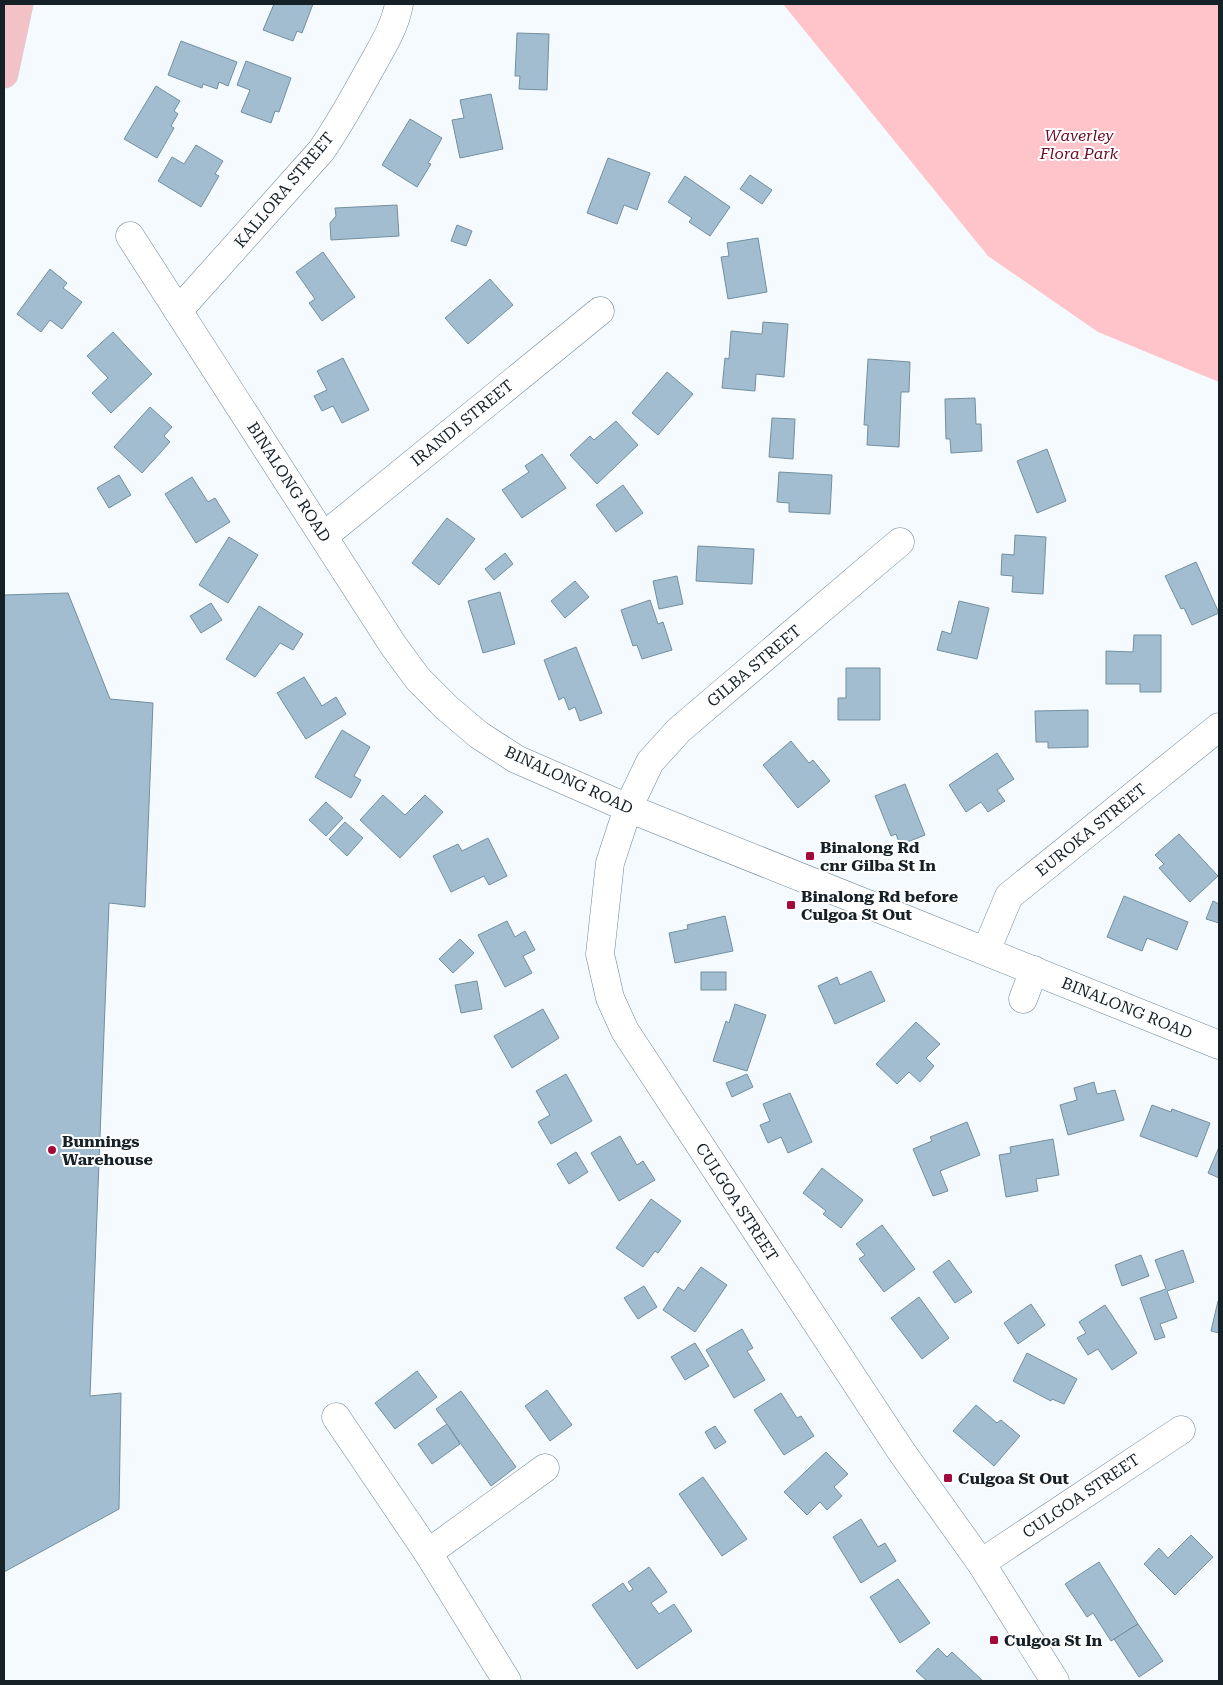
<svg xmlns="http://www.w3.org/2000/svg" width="1223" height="1685" font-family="'Roboto Serif',serif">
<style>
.green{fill:#ffc4c9}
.building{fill:#a1bdcf;stroke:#738f9f}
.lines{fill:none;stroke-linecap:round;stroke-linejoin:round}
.minor-casing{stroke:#6c8798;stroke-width:29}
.major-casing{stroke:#d5d7d8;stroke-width:29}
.minor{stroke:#fff;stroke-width:28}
.major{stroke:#f2c2c7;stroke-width:28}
.poi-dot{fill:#a4093b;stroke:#fff;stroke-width:2}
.labels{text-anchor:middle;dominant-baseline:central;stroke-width:4;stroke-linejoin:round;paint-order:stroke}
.park-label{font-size:16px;font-style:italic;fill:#6b0c26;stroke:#fff}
.street-label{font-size:16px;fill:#152027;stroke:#fff}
.poi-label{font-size:16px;font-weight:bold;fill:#152027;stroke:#fff;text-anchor:start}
</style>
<rect width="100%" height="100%" fill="#f4fafe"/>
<polygon class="green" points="783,4 1219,4 1219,382 1098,332 988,256"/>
<g class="building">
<polygon points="274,4 313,4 302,33 297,31 293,41 263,30"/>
<polygon points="517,33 549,34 547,90 519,89 520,76 515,76"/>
<polygon points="181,41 237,62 228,86 219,82 217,89 203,84 202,88 168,75"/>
<polygon points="246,61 291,78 279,112 275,111 271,123 241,112 250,90 237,85"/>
<polygon points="156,86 180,101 174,111 178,114 171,126 174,128 157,158 124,139"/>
<polygon points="491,94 503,149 460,158 452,120 464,118 460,100"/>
<polygon points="410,119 442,138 428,163 431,164 417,187 382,165"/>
<polygon points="196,145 223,161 215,174 219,176 201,207 158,181 172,157 184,164"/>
<polygon points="608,158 650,173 637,210 624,205 617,224 587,213"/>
<polygon points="750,175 772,190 762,204 740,189"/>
<polygon points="685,176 730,207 710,236 689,222 692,218 668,202"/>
<polygon points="397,205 399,236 331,240 330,223 336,216 335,208"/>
<polygon points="457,225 472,231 466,246 451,241"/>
<polygon points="758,238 767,292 728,299 721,257 729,256 727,243"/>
<polygon points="323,252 355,297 322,321 309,303 315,299 296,272"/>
<polygon points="50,269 67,283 63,288 82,302 62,329 50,320 41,332 17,314"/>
<polygon points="490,279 513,305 468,344 445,318"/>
<polygon points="763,322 788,324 784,377 756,374 755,391 722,388 725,358 729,359 731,331 762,334"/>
<polygon points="113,332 152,374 111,413 92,393 108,378 87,356"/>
<polygon points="343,358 369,410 342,423 333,406 322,411 314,396 327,390 317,371"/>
<polygon points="868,359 910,362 909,392 901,392 899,447 867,445 868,425 864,425"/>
<polygon points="667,372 693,394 658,435 632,413"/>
<polygon points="975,398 976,424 981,424 982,451 951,453 950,439 946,439 945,399"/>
<polygon points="150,407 172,427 164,436 170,442 142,473 114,447"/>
<polygon points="772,418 795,419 793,459 769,457"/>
<polygon points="616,421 638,445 597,484 570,455 590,436 594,440"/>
<polygon points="1047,449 1066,501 1037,513 1017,461"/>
<polygon points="542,454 566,488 522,518 502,490 529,472 525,466"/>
<polygon points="779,472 832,475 830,514 789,512 789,503 777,502"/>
<polygon points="119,475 131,495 109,508 97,488"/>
<polygon points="192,477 208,502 215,498 230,522 196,543 165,494"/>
<polygon points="623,485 643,513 616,532 596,505"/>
<polygon points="447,518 475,539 439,585 412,563"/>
<polygon points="1015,535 1046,537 1043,594 1012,592 1013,576 1001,575 1002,554 1014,555"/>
<polygon points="229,537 258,555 228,603 199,585"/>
<polygon points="698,546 754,549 752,584 696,581"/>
<polygon points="505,553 513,564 494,580 485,569"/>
<polygon points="1196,562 1219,613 1192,625 1184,608 1181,609 1165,576"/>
<polygon points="677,576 683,604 659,609 653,581"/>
<polygon points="575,581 589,597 565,618 551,601"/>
<polygon points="500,592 515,644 483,653 468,601"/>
<polygon points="68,593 110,699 153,703 145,907 109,903 90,1396 121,1393 119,1509 4,1572 4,595"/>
<polygon points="650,600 658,624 663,622 672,650 642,659 637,645 633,646 621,610"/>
<polygon points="959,601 989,608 977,659 937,650 942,631 951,634"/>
<polygon points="211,603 222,620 201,633 190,616"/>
<polygon points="259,606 303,634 293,650 280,643 255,677 226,659"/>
<polygon points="1134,635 1161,635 1161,692 1140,692 1140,684 1106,684 1106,651 1133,652"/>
<polygon points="576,647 602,713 580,721 575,707 569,710 564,697 559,700 544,660"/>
<polygon points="846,668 880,668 880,720 838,720 838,698 846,698"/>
<polygon points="304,677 322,706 336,697 346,714 306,739 277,693"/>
<polygon points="1088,710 1088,747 1048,748 1048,742 1036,742 1035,711"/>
<polygon points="342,730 370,747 354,776 361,780 351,798 315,777"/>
<polygon points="791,741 809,763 813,760 830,781 798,808 763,765"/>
<polygon points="997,753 1014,779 997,790 1005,801 988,812 981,802 966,812 949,785"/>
<polygon points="905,784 925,835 900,845 896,834 891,836 875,796"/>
<polygon points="383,795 405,815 425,795 443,812 400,858 360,820"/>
<polygon points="326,802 343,818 326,836 309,820"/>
<polygon points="345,822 363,838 347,856 329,839"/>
<polygon points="1179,834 1218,876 1190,902 1159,868 1164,864 1155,855"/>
<polygon points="488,838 507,876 489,885 484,876 451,892 433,856 458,844 462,851"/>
<polygon points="1124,896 1188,922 1177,950 1147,938 1142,951 1107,937"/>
<polygon points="1213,901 1219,904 1219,923 1206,919"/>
<polygon points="725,916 733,951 675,963 669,933 688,929 687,925"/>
<polygon points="507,921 515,937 525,931 535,950 523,956 532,973 505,987 478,935"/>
<polygon points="460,939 474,953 453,973 439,959"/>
<polygon points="871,971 885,1001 835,1024 818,986 837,977 840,985"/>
<rect x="701" y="972" width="25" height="18"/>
<polygon points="477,981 482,1009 461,1013 455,985"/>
<polygon points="735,1004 766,1015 747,1071 713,1061 726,1021 729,1023"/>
<polygon points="543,1009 559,1038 512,1068 494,1036"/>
<polygon points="916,1022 940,1044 926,1058 934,1066 920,1082 909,1072 897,1084 876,1064"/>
<polygon points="566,1074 592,1121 551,1144 538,1122 550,1115 536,1091"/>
<polygon points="747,1074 753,1087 732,1097 726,1083"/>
<polygon points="1094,1082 1097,1094 1115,1090 1124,1120 1068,1135 1060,1105 1077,1100 1074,1088"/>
<polygon points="790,1093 812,1142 788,1153 781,1137 768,1143 760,1125 770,1121 763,1104"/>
<polygon points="1152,1105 1171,1112 1172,1109 1210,1123 1197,1157 1140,1136"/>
<polygon points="967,1122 980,1155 940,1171 948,1191 933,1196 913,1149 932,1141 930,1137"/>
<polygon points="620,1136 637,1165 643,1161 655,1180 619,1201 591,1153"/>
<polygon points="1053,1139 1059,1175 1036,1179 1038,1191 1006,1197 999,1155 1011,1153 1010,1147"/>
<polygon points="1219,1147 1219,1178 1208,1173"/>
<polygon points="576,1152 588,1172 569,1184 557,1164"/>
<polygon points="822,1168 863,1200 841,1228 823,1214 826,1211 803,1193"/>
<polygon points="651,1199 681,1221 658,1253 655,1251 643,1267 616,1248"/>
<polygon points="882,1225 915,1269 884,1292 859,1259 865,1255 856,1244"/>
<polygon points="1183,1250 1194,1282 1167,1291 1177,1318 1160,1324 1165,1337 1155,1340 1140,1298 1166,1289 1155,1260"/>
<polygon points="1141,1255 1149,1276 1122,1286 1115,1265"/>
<polygon points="949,1260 972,1292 955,1303 933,1272"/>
<polygon points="701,1267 727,1285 695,1332 663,1310 678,1287 684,1291"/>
<polygon points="644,1286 657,1307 638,1319 624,1298"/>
<polygon points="919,1297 949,1338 922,1359 891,1318"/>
<polygon points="1218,1301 1219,1301 1219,1333 1211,1331"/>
<polygon points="1031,1304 1045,1325 1018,1344 1004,1323"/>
<polygon points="1105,1305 1137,1353 1112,1370 1098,1349 1088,1355 1077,1338 1086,1333 1079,1322"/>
<polygon points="742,1329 753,1348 747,1351 765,1380 734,1398 706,1350"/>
<polygon points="695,1343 709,1366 685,1380 671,1357"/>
<polygon points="1027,1353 1077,1379 1064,1404 1052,1399 1051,1401 1013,1381"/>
<polygon points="417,1371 437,1397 395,1429 375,1403"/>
<polygon points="547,1390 572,1425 550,1441 525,1406"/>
<polygon points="461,1391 516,1467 491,1486 436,1409"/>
<polygon points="781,1393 797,1418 801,1416 814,1436 784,1455 754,1410"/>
<polygon points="976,1405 997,1423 1001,1420 1020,1436 994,1466 953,1431"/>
<polygon points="447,1424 460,1444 432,1464 418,1444"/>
<polygon points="715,1426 726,1442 715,1449 705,1432"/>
<polygon points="826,1452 848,1474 834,1487 842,1496 827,1510 820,1502 807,1515 784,1492"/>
<polygon points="703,1477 747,1539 722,1556 679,1494"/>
<polygon points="861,1519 878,1547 885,1543 896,1561 861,1583 833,1537"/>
<polygon points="1191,1535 1213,1557 1175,1595 1144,1564 1159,1548 1168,1558"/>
<polygon points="1099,1562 1138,1624 1111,1641 1093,1613 1087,1617 1065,1584"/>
<polygon points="649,1567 667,1592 651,1603 659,1614 674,1604 692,1631 637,1669 592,1605 623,1583 629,1592 633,1589 628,1582"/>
<polygon points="898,1579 930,1623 900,1643 870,1597"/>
<polygon points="1138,1624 1163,1661 1139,1677 1114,1639"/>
<polygon points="938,1648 947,1657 952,1652 983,1681 927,1681 916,1671"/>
</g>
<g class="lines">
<defs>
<g id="minor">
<polyline points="130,236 393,645 418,679 447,708 479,735 516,759 628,808 1219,1045"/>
<path d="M 178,311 L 321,151 C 340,124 355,96 371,67 C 382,47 395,27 399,4"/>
<polyline points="324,536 600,311"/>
<polyline points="900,542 679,730 650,762 628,808 610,863 600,954 610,998 625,1031 901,1451 981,1563 1055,1681"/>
<polyline points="986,951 1009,896 1219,727"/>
<polyline points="1023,999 1034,970"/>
<polyline points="336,1417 428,1553 507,1681"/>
<polyline points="428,1553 545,1468"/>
<polyline points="981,1563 1181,1430"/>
</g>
<polyline id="major" points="4,74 19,4"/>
</defs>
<use href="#minor" class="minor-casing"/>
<use href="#major" class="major-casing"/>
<use href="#minor" class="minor"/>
<use href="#major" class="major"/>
</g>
<g class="poi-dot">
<rect x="805" y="851" width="10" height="10" rx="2.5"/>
<rect x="786" y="900" width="10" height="10" rx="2.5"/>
<circle cx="52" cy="1150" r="5"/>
<rect x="943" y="1473" width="10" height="10" rx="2.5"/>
<rect x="989" y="1635" width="10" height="10" rx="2.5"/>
</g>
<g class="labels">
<g class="park-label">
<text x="1079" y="135">Waverley<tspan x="1079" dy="18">Flora Park</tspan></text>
</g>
<g class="street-label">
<text transform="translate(284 190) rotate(-50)">KALLORA STREET</text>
<text transform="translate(462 423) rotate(-39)">IRANDI STREET</text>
<text transform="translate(289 482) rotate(57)">BINALONG ROAD</text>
<text transform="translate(754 666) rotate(-40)">GILBA STREET</text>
<text transform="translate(569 780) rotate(25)">BINALONG ROAD</text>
<text transform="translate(1091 830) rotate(-39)">EUROKA STREET</text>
<text transform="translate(1127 1008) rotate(22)">BINALONG ROAD</text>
<text transform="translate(737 1202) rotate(57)">CULGOA STREET</text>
<text transform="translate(1081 1496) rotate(-34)">CULGOA STREET</text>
</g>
<g class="poi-label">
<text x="820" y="847">Binalong Rd<tspan x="820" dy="18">cnr Gilba St In</tspan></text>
<text x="801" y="896">Binalong Rd before<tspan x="801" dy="18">Culgoa St Out</tspan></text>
<text x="62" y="1141">Bunnings<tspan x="62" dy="18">Warehouse</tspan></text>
<text x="958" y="1478">Culgoa St Out</text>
<text x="1004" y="1640">Culgoa St In</text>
</g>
</g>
<rect width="1223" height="1685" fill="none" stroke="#152027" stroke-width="10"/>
</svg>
